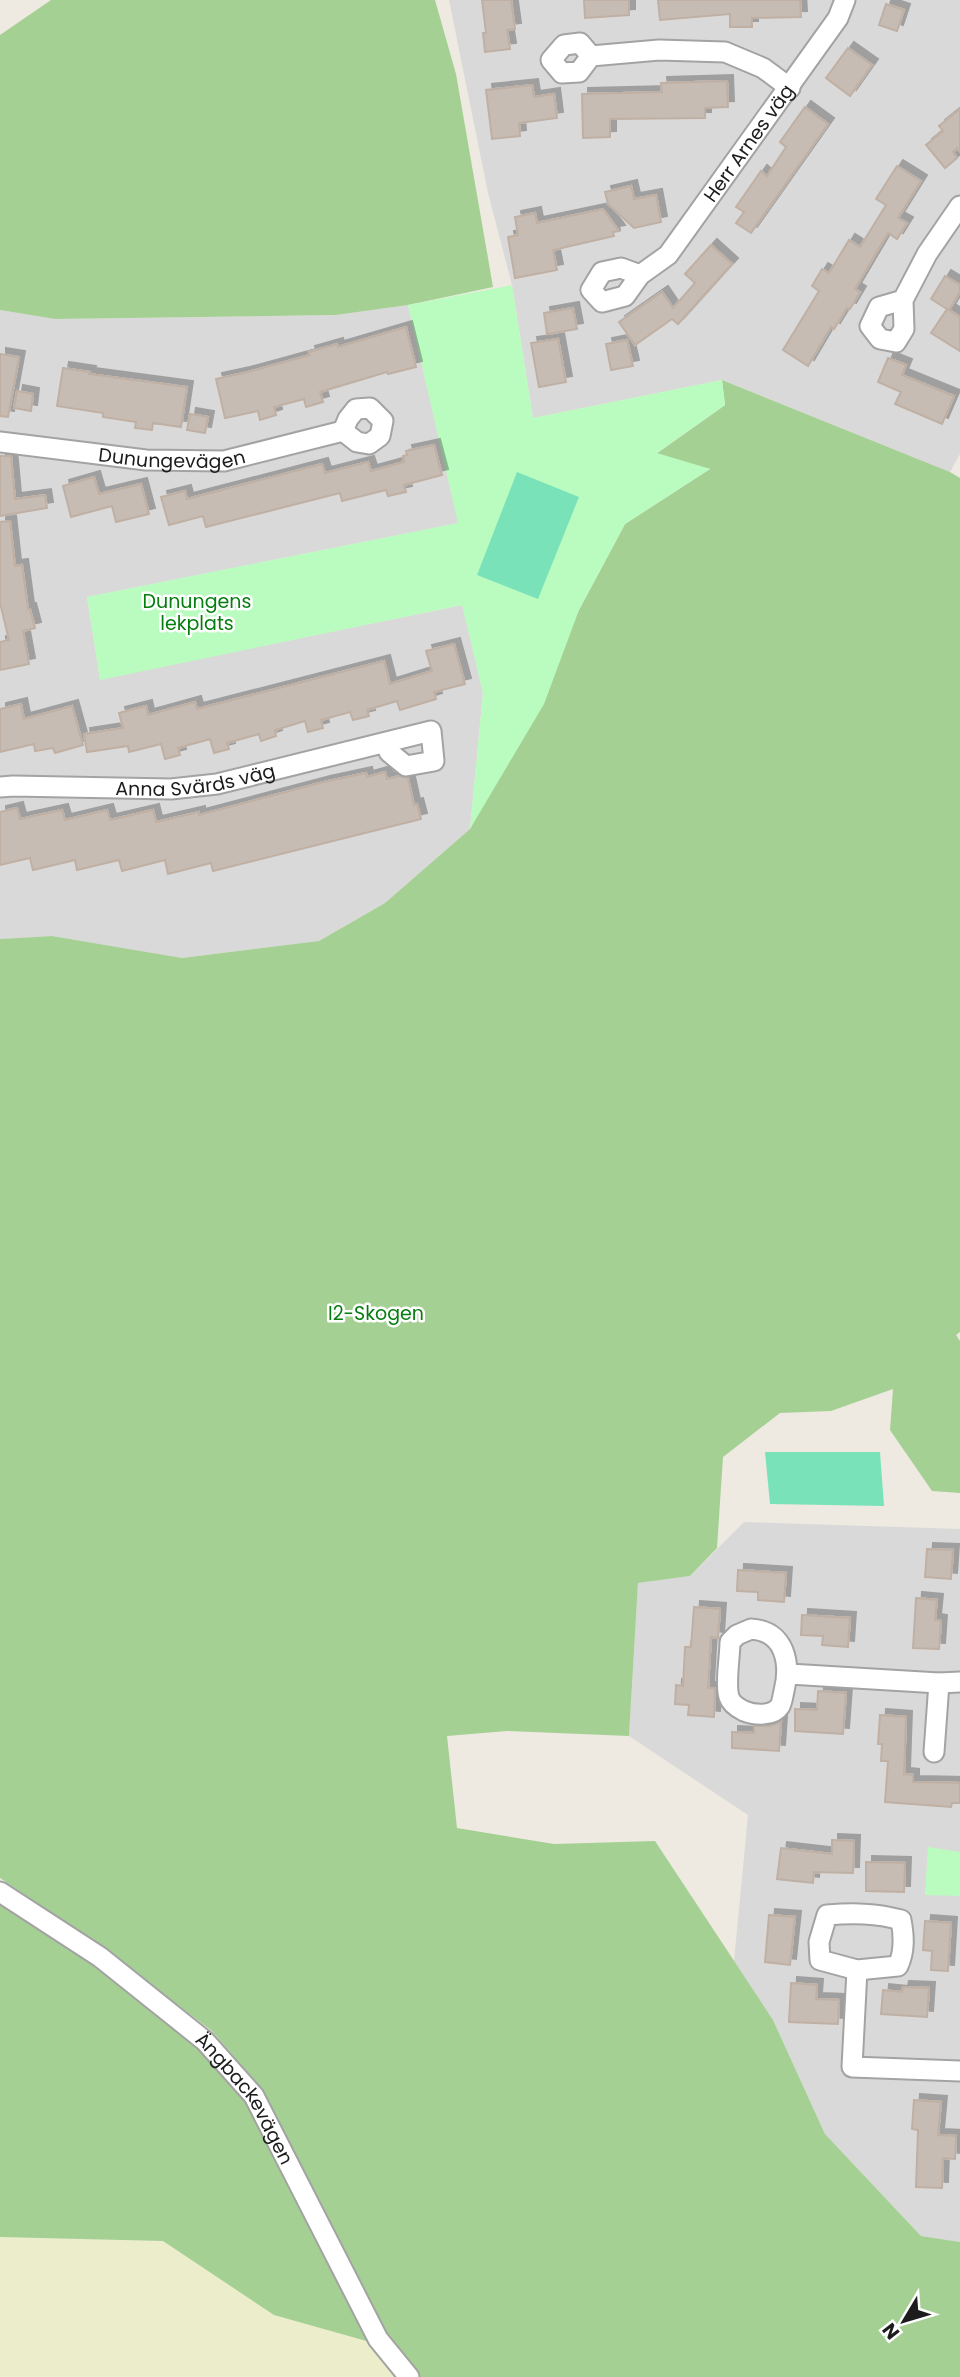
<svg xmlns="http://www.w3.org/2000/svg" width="960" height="2377" font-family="Poppins,sans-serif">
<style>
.residential{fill:#dad9d9}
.farmland{fill:#eceecb}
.forest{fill:#a5d093}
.park{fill:#bafcbf}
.pitch{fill:#7ae2b9}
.building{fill:#c6bcb4;stroke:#c0b0a3;stroke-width:2;filter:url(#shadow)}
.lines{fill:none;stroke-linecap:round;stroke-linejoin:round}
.minor-casing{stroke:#a3a3a3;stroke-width:23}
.minor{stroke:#fff;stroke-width:19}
.labels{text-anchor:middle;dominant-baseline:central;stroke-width:5;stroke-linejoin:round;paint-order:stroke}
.street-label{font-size:19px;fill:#1c1c1c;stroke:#fff}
.park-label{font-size:19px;fill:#067e0f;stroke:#fff}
</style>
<defs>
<filter id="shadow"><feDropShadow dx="6" dy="-6" stdDeviation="0" flood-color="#0004"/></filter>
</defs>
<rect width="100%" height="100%" fill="#eeeae1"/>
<g class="residential">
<polygon points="449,0 960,0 960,454 950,472 722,380 533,418 512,285 488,193"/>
<polygon points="408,305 459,523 87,597 100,679 463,605 483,693 470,829 385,903 319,941 181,958 52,936 0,939 0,310 55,319 336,315"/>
<polygon points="744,1522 960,1529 960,2242 921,2236 825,2134 773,2020 734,1961 748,1815 629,1736 638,1583 690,1576"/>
</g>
<polygon class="farmland" points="0,2237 163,2241 274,2315 370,2342 398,2377 0,2377"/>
<g class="forest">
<polygon points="51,0 435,0 456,74 493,287 408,305 336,315 55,319 0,310 0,35"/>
<polygon points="722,380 950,472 960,478 960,1332 956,1335 960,1341 960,1493 932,1491 890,1430 893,1389 831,1411 780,1413 723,1457 717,1548 690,1576 638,1583 629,1736 507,1731 447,1736 457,1828 554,1844 655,1841 773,2020 825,2134 921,2236 960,2242 960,2377 419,2377 385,2337 258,2084 212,2031 96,1943 0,1878 0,939 52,936 182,958 319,941 385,903 470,829 579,610 625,524 710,469 656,454 725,405"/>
<polygon points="0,1900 82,1952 192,2041 247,2105 370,2342 274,2315 163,2241 0,2237"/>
</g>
<g class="park">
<polygon points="512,285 533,418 722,380 725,405 657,453 710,469 625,524 579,610 544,704 470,829 483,693 462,605 100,680 87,597 458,523 408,305"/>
<polygon points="928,1847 960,1852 960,1896 925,1895"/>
</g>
<g class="pitch">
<polygon points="517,472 579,497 538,599 477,575"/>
<polygon points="765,1452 880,1452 884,1506 770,1504"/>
</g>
<g class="building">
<polygon points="482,0 511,0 515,29 507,30 510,49 485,52 483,33 486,33"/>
<polygon points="584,0 629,0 629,15 585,18"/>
<polygon points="658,0 800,0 801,17 752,18 752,27 730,27 730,14 660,20"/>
<polygon points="886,4 904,10 897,31 879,25"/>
<polygon points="848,48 872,65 850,96 826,78"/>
<polygon points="727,81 728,107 705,108 705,118 610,119 610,137 583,138 582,94 662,92 661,83"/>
<polygon points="532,85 534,97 554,94 557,118 519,123 520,136 492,139 486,90"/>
<polygon points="805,107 828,124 751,233 736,223 744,212 736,207 761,171 767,176 786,147 780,142"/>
<polygon points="960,109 960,151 957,148 953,152 957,158 945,168 926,145 943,131 939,126"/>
<polygon points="897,166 921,181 898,218 907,223 897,239 888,233 855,289 860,292 850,309 847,308 834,329 831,327 808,366 783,350 819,291 812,286 822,269 829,273 849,240 860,247 886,205 876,199"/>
<polygon points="631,186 634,199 656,195 661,222 634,228 608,204 605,192"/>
<polygon points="603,209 619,231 613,232 614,236 553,250 557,270 515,278 508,237 518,235 515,217 535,213 537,223"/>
<polygon points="711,245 732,264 678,324 672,319 635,345 619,322 662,292 673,308 695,283 685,274"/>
<polygon points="945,276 960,285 960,292 949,310 960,317 960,351 931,333 947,309 931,299"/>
<polygon points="573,308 577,329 547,334 544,313"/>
<polygon points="406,327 416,367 388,374 387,372 320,392 323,402 306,407 304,399 274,407 276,415 260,420 258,411 225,418 216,379 244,373 310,355 309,352 337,344 338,347"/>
<polygon points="558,339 566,382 539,387 531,343"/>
<polygon points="627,340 633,366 611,370 606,344"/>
<polygon points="0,354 19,357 8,417 0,416"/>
<polygon points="888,358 906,365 902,375 954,396 942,424 895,404 901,392 878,382"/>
<polygon points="63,368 90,372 89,374 187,387 181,427 153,423 152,430 135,428 136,422 103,417 103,413 57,406"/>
<polygon points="17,391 33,394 31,411 14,408"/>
<polygon points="190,414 208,417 205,433 187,430"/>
<polygon points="434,445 442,475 404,485 406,492 388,496 386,490 342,501 340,493 206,527 203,516 169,525 161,497 185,491 187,499 322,464 325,473 368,462 371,471 404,462 403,456 407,455 406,451"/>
<polygon points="0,456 11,456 15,499 45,495 47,508 0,516"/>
<polygon points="94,477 99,494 141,484 149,514 116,522 112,506 71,517 63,486"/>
<polygon points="10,521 15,566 22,565 28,609 30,609 35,628 23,631 29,664 0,670 0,642 9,640 0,603 0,522"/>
<polygon points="454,644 465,684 434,692 436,699 400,710 397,701 367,710 369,716 353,720 350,712 321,720 323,728 308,732 305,721 275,730 276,736 261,741 259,734 227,743 229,749 214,753 210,739 178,748 180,755 165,759 161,744 129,752 128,746 87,752 84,734 123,728 119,713 146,706 148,715 195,702 197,709 384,661 390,684 432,671 426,651"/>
<polygon points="21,704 24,719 72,706 83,745 55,753 53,748 35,751 34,744 0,752 0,709"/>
<polygon points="385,772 387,779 399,776 408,778 414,805 417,804 421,819 213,871 211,863 168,874 165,860 122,871 119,860 77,870 75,860 33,870 30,858 0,865 0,812 17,808 20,819 62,810 65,820 107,810 110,820 153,810 156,822 199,812 199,815 324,782 366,773 367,777"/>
<polygon points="927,1549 953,1550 951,1579 925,1577"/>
<polygon points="738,1570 786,1573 784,1602 758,1600 758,1592 737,1591"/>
<polygon points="916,1598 937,1600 935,1620 941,1621 939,1649 913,1648"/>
<polygon points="694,1607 720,1609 718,1638 711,1637 708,1688 715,1688 714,1717 688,1715 689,1705 675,1704 676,1685 683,1686 685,1647 691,1647"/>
<polygon points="802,1615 850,1618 848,1647 822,1645 823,1636 801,1635"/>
<polygon points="818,1691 846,1693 843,1734 795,1731 795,1709 817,1710"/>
<polygon points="880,1715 906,1717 904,1774 913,1775 913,1782 960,1783 960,1803 952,1803 951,1807 885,1802 888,1761 881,1761 882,1744 878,1744"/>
<polygon points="781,1722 779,1751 732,1748 732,1732 754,1733 754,1726 770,1726"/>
<polygon points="832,1840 854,1841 853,1873 814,1872 813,1883 777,1879 781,1848 832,1854"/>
<polygon points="866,1862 905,1863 904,1892 866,1891"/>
<polygon points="769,1915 795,1917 790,1965 765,1962"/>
<polygon points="925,1921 951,1923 948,1971 931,1970 932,1951 923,1950"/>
<polygon points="791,1983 817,1985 816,1999 839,2000 838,2024 789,2022"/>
<polygon points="903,1987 929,1988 927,2017 881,2014 883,1990 902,1992"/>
<polygon points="914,2100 941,2102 938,2135 956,2136 955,2159 943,2158 942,2188 916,2187 918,2130 912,2129"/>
</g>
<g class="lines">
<defs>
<g id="minor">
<polyline points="591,56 580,43 564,45 551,60 562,73 579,72 591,56 659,50 725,52 763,68 790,88"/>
<path id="s1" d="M 640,275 L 621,268 L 602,272 L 591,290 L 602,302 L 625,296 L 640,275 L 668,255 L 838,18 L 845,0"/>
<polyline points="903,300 879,307 870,326 880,339 896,342 904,329 903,300 927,254 960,206"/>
<polygon points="370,408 383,421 380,436 369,444 357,442 343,431 348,419 356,409"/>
<path id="s2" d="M 0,442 L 146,460 L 224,461 L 343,431"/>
<path id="s3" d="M 0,787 L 13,786 L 171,789 L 217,784 L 431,731 L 434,761 L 406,766 L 389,752 L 387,743"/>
<path d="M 751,1629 C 785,1631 791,1663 784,1691 C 783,1695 782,1703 780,1706 C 773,1717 754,1715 744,1711 C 738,1708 731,1704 729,1697 C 725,1684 730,1656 730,1642 L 737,1635 Z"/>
<polyline points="789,1674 939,1683 960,1682"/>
<polyline points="934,1752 939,1683"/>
<path id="s4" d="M 0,1892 L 100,1957 L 205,2041 L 254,2096 L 378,2339 L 409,2377"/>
<path d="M 857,1970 L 820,1960 L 819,1942 L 827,1915 C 853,1913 876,1913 901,1920 C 904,1936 905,1951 898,1966 L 857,1970 L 852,2067 L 960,2071"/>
</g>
</defs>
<use href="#minor" class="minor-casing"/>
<use href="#minor" class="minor"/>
</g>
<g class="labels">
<g class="street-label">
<text stroke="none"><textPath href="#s1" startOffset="299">Herr Arnes väg</textPath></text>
<text stroke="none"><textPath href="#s2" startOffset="173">Dunungevägen</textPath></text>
<text stroke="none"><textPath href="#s3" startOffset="196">Anna Svärds väg</textPath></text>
<text stroke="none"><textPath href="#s4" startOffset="324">Ängbackevägen</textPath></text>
</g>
<g class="park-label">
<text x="197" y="601">Dunungens<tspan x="197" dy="22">lekplats</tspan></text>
<text x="376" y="1313">I2-Skogen</text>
</g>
</g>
<g transform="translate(904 2321) rotate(232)" stroke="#ffffff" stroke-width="5" paint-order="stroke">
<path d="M0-5L12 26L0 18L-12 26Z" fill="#1c1c1c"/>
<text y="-10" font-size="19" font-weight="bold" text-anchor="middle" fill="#1c1c1c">N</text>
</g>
</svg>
